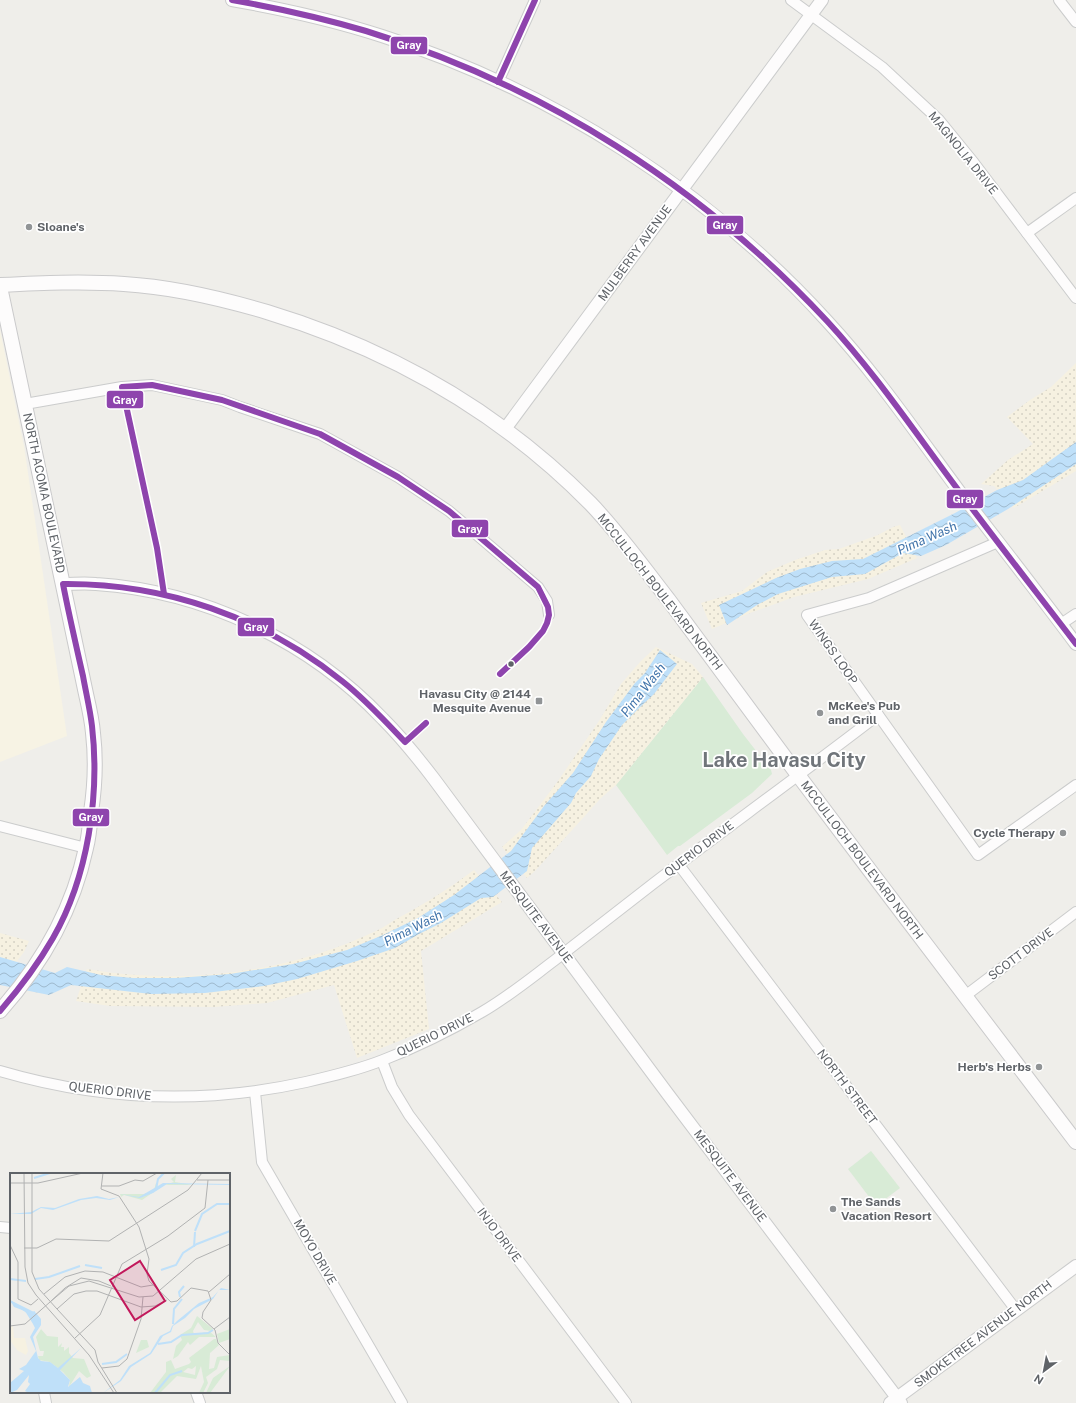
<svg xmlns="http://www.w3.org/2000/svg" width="1076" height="1403" font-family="'Public Sans',sans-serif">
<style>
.commercial{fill:#f7f3e4}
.green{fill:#d8ebd6}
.sand{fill:url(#sand-dots)}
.water{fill:url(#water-waves)}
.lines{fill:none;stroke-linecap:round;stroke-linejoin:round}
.minor-casing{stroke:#cbcccc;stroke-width:12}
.tertiary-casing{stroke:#cbcccc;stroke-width:14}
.secondary-casing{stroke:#cacacb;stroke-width:16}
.minor{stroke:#fdfcfc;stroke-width:10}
.tertiary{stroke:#fdfcfc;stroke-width:12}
.secondary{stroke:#fdfcfc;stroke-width:14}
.bus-1-casing{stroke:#fff;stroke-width:9}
.bus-1{stroke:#8e44ad;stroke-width:6}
.poi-dot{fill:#919496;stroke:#fff;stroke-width:1.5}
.bus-dot{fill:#5f6368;stroke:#fff;stroke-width:1.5}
.labels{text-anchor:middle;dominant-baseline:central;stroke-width:3.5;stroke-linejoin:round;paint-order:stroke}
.street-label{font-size:12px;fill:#5f6368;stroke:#fff}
.poi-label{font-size:12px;font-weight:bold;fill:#5f6368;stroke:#fff;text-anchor:start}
.water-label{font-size:13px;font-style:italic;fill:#4174aa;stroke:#fff}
.town-label{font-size:20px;font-weight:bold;fill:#70757a;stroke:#fff}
.inset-river{fill:none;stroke:#bfe0f9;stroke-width:2}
.inset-road{fill:none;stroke:#b1b2b2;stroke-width:1}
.view{fill:#c2185b;fill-opacity:0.15;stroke:#c2185b;stroke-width:2}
.inset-edge{fill:none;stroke:#5f6368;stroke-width:2}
.line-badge{stroke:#fff;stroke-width:1.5}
.badge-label{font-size:11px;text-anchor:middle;font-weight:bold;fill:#fff}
</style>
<defs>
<pattern id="sand-dots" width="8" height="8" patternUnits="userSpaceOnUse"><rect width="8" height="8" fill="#f6f1e1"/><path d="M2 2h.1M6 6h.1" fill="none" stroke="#d5d1c4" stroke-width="1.8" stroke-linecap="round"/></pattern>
<pattern id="water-waves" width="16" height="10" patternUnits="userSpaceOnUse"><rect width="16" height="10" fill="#bfe0f9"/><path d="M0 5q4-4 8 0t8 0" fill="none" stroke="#9eb9cd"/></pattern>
</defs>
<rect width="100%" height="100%" fill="#efeeea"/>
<polygon class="commercial" points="0,330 24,446 67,736 0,762"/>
<g class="green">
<polygon points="703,677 743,734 771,770 772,774 752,793 680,846 678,846 667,855 616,785"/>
<polygon points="871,1151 900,1188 876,1206 848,1169"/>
</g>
<g class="sand">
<polygon points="1076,363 1076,471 1014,508 994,486 981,484 1008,460 1033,444 1007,417 1030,400 1051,387"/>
<polygon points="900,525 917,558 868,579 794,597 750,613 712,629 701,603 742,591 767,572 795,560 825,550 839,549 878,535 893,527"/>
<polygon points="656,647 692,664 703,677 616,785 601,798 535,871 527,878 502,847 521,830 558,781 599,721 621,684 641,661"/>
<path d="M 474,870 L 502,902 L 421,951 L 429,1029 L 357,1058 L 334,985 L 267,1003 L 214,1007 L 110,1006 L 76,1001 L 87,969 C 184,986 287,973 376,931 C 385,927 392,921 400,917 C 426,903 450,888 474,870 Z"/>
<polygon points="0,933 29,941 24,952 0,983"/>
</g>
<g class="water">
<polygon points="1076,442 1076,464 1008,509 946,545 921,556 903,553 865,574 832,577 778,594 757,605 727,625 719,605 776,578 800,569 832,561 863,559 955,513 997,490 1023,480"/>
<polygon points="660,650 677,664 654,694 637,710 622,725 599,759 591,776 576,793 571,803 532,848 527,871 493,897 481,898 441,923 419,934 395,948 357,961 297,979 264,986 205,993 151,994 71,985 49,995 0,985 0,957 55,973 67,967 101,975 133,978 176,978 230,974 293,964 347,950 383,935 418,918 454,895 511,851 544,806 573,773 606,722 635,683 645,673"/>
</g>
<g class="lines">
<defs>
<g id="minor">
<polyline points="791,0 882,67 939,120 974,163 1076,298"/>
<polyline points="1059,0 1076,22"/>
<polyline points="498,82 535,0"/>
<polyline points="1027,233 1076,198"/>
<polyline points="25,404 122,387 152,385 222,400 240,407 320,434 398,477 449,511 538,587 547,601 549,615"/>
<polyline points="998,542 869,598 807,615 978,855 1076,785"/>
<polyline points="1061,624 1076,614"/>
<polyline points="0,826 86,848"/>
<polyline points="679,865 1016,1310"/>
<polyline points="965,996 1076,912"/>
<polyline points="382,1061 392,1087 409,1115 626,1403"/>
<path d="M 0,1071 C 102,1101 202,1105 306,1082 C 332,1076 358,1070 383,1060 C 417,1047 451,1030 482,1012 C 508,997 531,978 555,960 C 588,934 621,909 654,883 C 728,827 804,772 878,715"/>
<polyline points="255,1092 262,1162 402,1403"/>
<polyline points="0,1227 11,1228"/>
<polyline points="44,1392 46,1403"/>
<polyline points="196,1392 200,1403"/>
</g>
<g id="tertiary">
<path d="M 232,0 C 283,9 333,20 382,36 C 551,90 708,190 827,321 C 876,374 916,433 959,491 C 998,542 1038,593 1076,644"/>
<polyline points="505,429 822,0"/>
<path d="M 63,584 C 74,584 85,583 96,584 C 204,591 309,641 383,719 C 402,738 418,758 434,779 L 667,1093 L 901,1403"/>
<polyline points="890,1403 1076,1266"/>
</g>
<g id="secondary">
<path d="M 0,285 C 41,283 83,281 124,284 C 173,287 220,298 267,312 C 389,349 500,412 590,503 C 619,533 643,567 668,599 C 712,658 755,717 798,775 C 890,898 984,1020 1076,1142"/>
<path d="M 0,287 L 86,694 C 89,707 92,720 93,733 C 96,759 95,786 91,812 C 90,824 89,837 86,848 C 73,909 41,965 0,1011"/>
</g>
</defs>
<use href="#minor" class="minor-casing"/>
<use href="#tertiary" class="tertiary-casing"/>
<use href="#secondary" class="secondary-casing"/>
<use href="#minor" class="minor"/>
<use href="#tertiary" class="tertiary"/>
<use href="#secondary" class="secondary"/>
<defs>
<g id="bus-1">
<path d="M 232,0 C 277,8 322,18 366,31 C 543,85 701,186 827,321 C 876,374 916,434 959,491 C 997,542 1037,593 1076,644"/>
<polyline points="498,82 535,0"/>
<polyline points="164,594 157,548 122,387 152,385 222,400 320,434 398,477 449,511 538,587 548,607 549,615 547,623 543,631 529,647 500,674"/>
<path d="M 0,1011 C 20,988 38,964 53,938 C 88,877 100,795 92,726 C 90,709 86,693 83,676 C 76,645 69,615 63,584 C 164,583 263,617 342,681 C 365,699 385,721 405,742 L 426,723"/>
</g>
</defs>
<use href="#bus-1" class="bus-1-casing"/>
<use href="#bus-1" class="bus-1"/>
</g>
<g class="poi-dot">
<circle cx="29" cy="227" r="4"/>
<rect x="535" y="697" width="8" height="8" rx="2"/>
<circle cx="820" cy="713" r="4"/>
<circle cx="1063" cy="833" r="4"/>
<circle cx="1039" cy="1067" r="4"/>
<circle cx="833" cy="1209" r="4"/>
</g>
<circle class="bus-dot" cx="511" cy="664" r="3.5"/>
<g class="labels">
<g class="street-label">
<text transform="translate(963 153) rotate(51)">MAGNOLIA DRIVE</text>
<text transform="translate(635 253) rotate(-54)">MULBERRY AVENUE</text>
<text transform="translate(44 493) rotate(78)">NORTH ACOMA BOULEVARD</text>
<text transform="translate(660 592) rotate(52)">MCCULLOCH BOULEVARD NORTH</text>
<text transform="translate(833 652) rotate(55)">WINGS LOOP</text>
<text transform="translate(699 849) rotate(-37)">QUERIO DRIVE</text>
<text transform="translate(862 860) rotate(53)">MCCULLOCH BOULEVARD NORTH</text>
<text transform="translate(536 917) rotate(53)">MESQUITE AVENUE</text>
<text transform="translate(1021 954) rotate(-37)">SCOTT DRIVE</text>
<text transform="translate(435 1035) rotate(-26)">QUERIO DRIVE</text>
<text transform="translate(847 1087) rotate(53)">NORTH STREET</text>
<text transform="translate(110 1091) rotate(7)">QUERIO DRIVE</text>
<text transform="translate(730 1176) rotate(53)">MESQUITE AVENUE</text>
<text transform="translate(499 1235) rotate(53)">INJO DRIVE</text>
<text transform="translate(315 1252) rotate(60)">MOYO DRIVE</text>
<text transform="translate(983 1334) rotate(-37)">SMOKETREE AVENUE NORTH</text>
</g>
<g class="poi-label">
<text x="37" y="227">Sloane's</text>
<text x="531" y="694" text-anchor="end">Havasu City @ 2144<tspan x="531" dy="14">Mesquite Avenue</tspan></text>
<text x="828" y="706">McKee's Pub<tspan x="828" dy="14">and Grill</tspan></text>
<text x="1055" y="833" text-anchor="end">Cycle Therapy</text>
<text x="1031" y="1067" text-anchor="end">Herb's Herbs</text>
<text x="841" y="1202">The Sands<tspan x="841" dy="14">Vacation Resort</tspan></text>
</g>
<g class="water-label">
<text transform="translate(927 538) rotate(-24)">Pima Wash</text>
<text transform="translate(643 690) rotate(-52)">Pima Wash</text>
<text transform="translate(413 928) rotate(-27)">Pima Wash</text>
</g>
<g class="town-label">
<text x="784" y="760">Lake Havasu City</text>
</g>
</g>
<g transform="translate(10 1173)">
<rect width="220" height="220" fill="#efeeea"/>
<path d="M 166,2 L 165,9 L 183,12 L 154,12 L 132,27 L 114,22 L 111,24 L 110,21 L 134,21 L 144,17 L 146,10 L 148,14 L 164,9 L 161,6 ZM 187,143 L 203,156 L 201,158 L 194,157 L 188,149 L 183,158 L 184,161 L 200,159 L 206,164 L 189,164 L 180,172 L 178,169 L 168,183 L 163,186 L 166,173 L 172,167 L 170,162 L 181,155 ZM 33,153 L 31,156 L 37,163 L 48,164 L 48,174 L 52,170 L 51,174 L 54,174 L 54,178 L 59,174 L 59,180 L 63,185 L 74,186 L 81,203 L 77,205 L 69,198 L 59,214 L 60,207 L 53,199 L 40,189 L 29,187 L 28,183 L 33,183 L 34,178 L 30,178 L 26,164 ZM 220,156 L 220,166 L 209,170 L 207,161 ZM 204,166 L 206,166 L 209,172 L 200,180 L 199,196 L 204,195 L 207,184 L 220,182 L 220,188 L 210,187 L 207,196 L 196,204 L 198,210 L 193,220 L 189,220 L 194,209 L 191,193 L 186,206 L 167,203 L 150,220 L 140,220 L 156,199 L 156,189 L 161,187 L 165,196 L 179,191 L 181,189 L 179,185 ZM 186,193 L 185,202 L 173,199 L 178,195 L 182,196 ZM 131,167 L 137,167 L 139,174 L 126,180 ZM 220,193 L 200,220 L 196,220 L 203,205 Z" fill="#d8ebd6" fill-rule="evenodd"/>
<path d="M 3,153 L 4,165 L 15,165 L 18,178 L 16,182 L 7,177 L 0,167 L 0,154 Z" fill="#f6f1e1"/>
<path d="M 153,10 L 220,11 L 220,12 L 157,11 L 143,20 L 130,25 L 110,21 L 129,24 ZM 87,23 L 99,26 L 109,24 L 100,27 L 86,25 L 71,27 L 43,37 L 31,35 L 21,41 L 0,41 L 21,39 L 31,34 L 45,35 L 69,26 ZM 211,115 L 220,117 L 209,117 L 203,126 L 184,136 L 175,145 L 163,153 L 161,159 L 153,163 L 141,181 L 121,194 L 111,208 L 93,220 L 110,207 L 119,193 L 140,180 L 150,163 L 160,158 L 162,153 L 167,148 L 189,130 L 203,124 ZM 0,127 L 26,140 L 31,146 L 31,152 L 23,164 L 28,185 L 31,188 L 40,189 L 48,195 L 71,175 L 50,197 L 60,207 L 58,214 L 70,204 L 73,210 L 80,213 L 82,220 L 19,220 L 15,218 L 20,211 L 18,209 L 19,202 L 7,217 L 0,220 L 0,210 L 14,198 L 9,196 L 16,192 L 26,178 L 20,164 L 25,155 L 23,151 L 15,138 L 4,134 Z" fill="#bfe0f9"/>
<path class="inset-river" d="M 24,5 L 40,0M 146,16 L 148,6 L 154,0M 185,58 L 192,41 L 207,31 L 220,31M 184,74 L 185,59M 75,92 L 92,95M 151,97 L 166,92 L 173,80 L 187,71 L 220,58M 0,106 L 16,108M 25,106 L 39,104 L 70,93M 170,124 L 169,119 L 174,113M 0,128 L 20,141 L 25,139M 163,151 L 164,136 L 172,126M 148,171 L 161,169 L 172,162 L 198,160 L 203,157M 92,191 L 106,189 L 117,181M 145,220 L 160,202 L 172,198"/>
<path class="inset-road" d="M 14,0 L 15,94 L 18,110 L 26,122 L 79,182 L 104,220M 22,0 L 22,99 L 29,116 L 47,136M 93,0 L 91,16 L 109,23 L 129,54 L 139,86 L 137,101 L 139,108 L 161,129 L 167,128 L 181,115 L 198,118 L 201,127 L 193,139 L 192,145 L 205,157 L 208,170 L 220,182M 187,7 L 220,7M 0,10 L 28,10 L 73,0M 92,13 L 109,13 L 125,7 L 133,8 L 147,0M 0,72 L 8,89 L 8,126 L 21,132 L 28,126M 14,75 L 27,75 L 46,66 L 99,68 L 178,17 L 192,0M 101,113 L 89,108 L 71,105 L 55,115 L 40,129 L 59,113 L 79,108 L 129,124 L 143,123 L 186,86 L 220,71M 199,119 L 220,101M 34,121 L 55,104 L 75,98 L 93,99 L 131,114 L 143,112M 47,136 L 64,121 L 76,118 L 87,118 L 131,134 L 145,133 L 157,127M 47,136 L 85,177 L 88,189 L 107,220M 0,153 L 15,151 L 40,129M 204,156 L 220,144M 65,165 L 90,142 L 112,91 L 158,63 L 195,35 L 198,7M 92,195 L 109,193 L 117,186 L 131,146 L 133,124"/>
<path class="view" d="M 130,88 L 155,128 L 125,147 L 100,107 Z"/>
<rect width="220" height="220" class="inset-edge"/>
</g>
<g class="line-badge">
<rect x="390" y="36" width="38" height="19" rx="4" fill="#8e44ad"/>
<rect x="706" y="215" width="38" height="20" rx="4" fill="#8e44ad"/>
<rect x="106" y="390" width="38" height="19" rx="4" fill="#8e44ad"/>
<rect x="946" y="489" width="38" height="20" rx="4" fill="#8e44ad"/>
<rect x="451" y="519" width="38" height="19" rx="4" fill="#8e44ad"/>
<rect x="237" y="617" width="38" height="20" rx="4" fill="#8e44ad"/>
<rect x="72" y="808" width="38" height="19" rx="4" fill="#8e44ad"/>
</g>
<g class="badge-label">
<text x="409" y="49">Gray</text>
<text x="725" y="229">Gray</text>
<text x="125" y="404">Gray</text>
<text x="965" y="503">Gray</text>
<text x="470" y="533">Gray</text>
<text x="256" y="631">Gray</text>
<text x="91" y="821">Gray</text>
</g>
<g transform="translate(1044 1371) rotate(212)" stroke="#ffffff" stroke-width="3" paint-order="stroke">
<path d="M0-3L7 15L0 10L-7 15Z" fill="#5f6368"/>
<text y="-6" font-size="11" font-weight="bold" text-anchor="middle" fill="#5f6368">N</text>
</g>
</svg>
